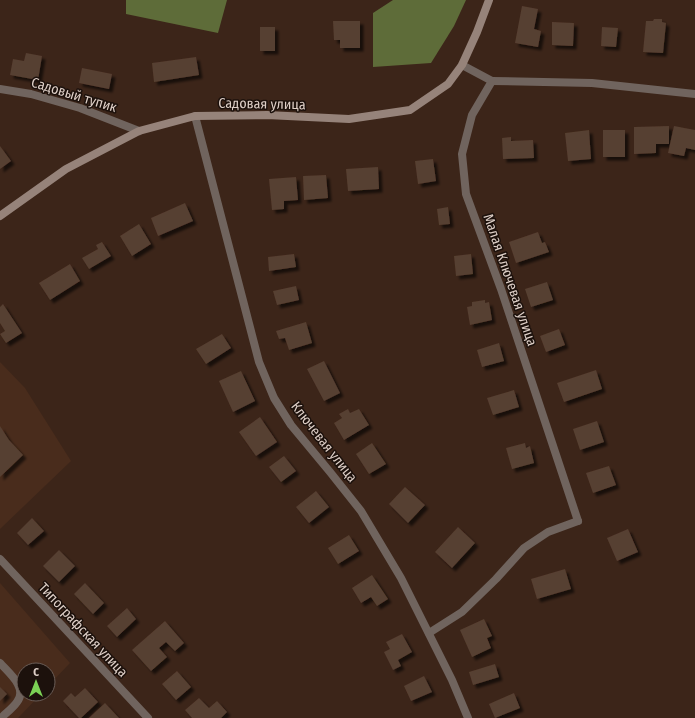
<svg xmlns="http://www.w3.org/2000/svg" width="695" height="718" font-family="'Fira Sans Condensed',sans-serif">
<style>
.built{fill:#492c1c}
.forest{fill:#5e6c39}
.building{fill:#573f31;filter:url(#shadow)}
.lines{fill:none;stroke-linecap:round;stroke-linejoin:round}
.lane{stroke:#70645e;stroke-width:8}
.street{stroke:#70645e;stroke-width:8}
.secondary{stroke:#96837a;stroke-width:8}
.labels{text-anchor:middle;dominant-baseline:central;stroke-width:3;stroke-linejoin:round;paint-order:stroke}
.street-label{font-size:14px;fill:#decfc7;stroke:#1c110c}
</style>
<defs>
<filter id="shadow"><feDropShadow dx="3.5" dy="3.5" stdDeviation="1" flood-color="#0009"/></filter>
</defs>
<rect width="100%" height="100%" fill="#3c2519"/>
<g class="built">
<polygon points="0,362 25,388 71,461 0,529"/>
<polygon points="0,583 70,663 48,686 48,670 24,670 24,694 41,694 18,718 0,718"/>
</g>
<g class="forest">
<polygon points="126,0 227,0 218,33 126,14"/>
<polygon points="393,0 466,0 454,26 431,63 373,67 373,13"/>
</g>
<g class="building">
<polygon points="522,6 538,9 534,29 541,31 538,47 515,43"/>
<polygon points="654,19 662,19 662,22 666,23 663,53 643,52 646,21 653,21"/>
<polygon points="333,21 360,21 360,48 340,48 340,40 334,40"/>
<polygon points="552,22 574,23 573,46 552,45"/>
<rect x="260" y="27" width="15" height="24"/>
<polygon points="602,27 618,28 616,47 601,46"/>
<polygon points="26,53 42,56 38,80 10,75 13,59 24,61"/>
<polygon points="196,57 199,75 154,82 152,63"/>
<polygon points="82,68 112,74 109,89 79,83"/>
<polygon points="669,126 669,144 656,144 656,153 634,154 634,127"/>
<polygon points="674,126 695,130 695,150 686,148 684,156 668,153"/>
<polygon points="589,130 591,159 568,161 565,133"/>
<rect x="603" y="130" width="22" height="27"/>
<polygon points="511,137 511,141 533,140 534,158 503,159 502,138"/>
<polygon points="0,146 11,161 0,169"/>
<polygon points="433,159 436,181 418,184 415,161"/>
<polygon points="378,167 379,189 348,191 346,169"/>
<polygon points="326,175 328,198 304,200 303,176"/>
<polygon points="296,177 298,200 284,201 284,209 272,210 269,179"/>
<polygon points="185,203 193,221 158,236 151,218"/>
<polygon points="448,207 450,224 439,225 437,209"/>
<polygon points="139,224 151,244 132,256 120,236"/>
<polygon points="538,232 542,243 545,242 549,252 516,263 509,242"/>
<polygon points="102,242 111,256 89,269 82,258 98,249 96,245"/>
<polygon points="294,254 296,267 269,271 268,257"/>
<polygon points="471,254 473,274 456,276 454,256"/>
<polygon points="70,264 80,281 50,300 39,283"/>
<polygon points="547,282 553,300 531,307 525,289"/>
<polygon points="296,286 299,300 277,305 273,291"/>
<polygon points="485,300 485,303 489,302 492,320 470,325 467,307 472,306 472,302"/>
<polygon points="3,304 22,333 6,343 0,334 5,331 0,323 0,307"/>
<polygon points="306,322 312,343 289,350 285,338 279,339 276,331"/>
<polygon points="559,329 565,345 546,352 540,336"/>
<polygon points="222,334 231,348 206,364 196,349"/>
<polygon points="499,343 504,361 482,367 477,350"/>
<polygon points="324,361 340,393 324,401 307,369"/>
<polygon points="596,370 602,389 564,402 557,383"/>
<polygon points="241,371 255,401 233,412 219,381"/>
<polygon points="514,390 519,407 493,415 487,398"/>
<polygon points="348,409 350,413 359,409 369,425 344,440 334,423 342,418 339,414"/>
<polygon points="260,417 277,442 256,456 239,432"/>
<polygon points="597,421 604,442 580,450 573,429"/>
<polygon points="0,426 9,440 23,455 0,477"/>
<polygon points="372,443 386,464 369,474 356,454"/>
<polygon points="525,443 526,448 530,446 534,463 512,469 506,448"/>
<polygon points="284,456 296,471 281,482 269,467"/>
<polygon points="609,466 616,485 593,493 586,473"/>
<polygon points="405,487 425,505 408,523 389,504"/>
<polygon points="316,491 329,507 309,523 296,507"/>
<polygon points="32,518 44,531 28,545 17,533"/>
<polygon points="458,527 475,543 452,568 435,552"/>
<polygon points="628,529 638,552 617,561 607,538"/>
<polygon points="349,535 359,551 338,564 328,548"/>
<polygon points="59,550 75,566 59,582 43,566"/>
<polygon points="565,569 571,589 537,599 531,579"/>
<polygon points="372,575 388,599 377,606 371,597 361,603 352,588"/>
<polygon points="85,583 104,603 93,614 74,594"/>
<polygon points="127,608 136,619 117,637 107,626"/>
<polygon points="484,619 492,636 487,638 491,648 472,657 460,630"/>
<polygon points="165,621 184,643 175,651 166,642 159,648 167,657 151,671 132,650"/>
<polygon points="402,634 412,652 398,660 401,666 393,670 384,652 390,649 386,642"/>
<polygon points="495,664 499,677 473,685 469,672"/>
<polygon points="177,671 191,687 176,700 162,684"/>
<polygon points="424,676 432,692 411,701 404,686"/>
<polygon points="0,687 7,694 0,701"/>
<polygon points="85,688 98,702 81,718 79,718 63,701 71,693 75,697"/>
<polygon points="514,693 520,708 495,718 489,704"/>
<polygon points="199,698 209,708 217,701 227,712 221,718 192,718 185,710"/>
<polygon points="105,703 119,718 89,718"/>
</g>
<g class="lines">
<g class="lane">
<polyline points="429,633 462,612 496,579 524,548 548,532 578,521"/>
<path d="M 0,663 C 9,673 28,688 17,702 C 13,708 6,713 1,718"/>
</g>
<g class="street">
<polyline points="462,65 492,81 472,115 462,154 466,194 501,289 578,521"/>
<polyline points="492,81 592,83 695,94"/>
<polyline points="0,89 31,94 80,108 139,131"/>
<polyline points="195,116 259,362 274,398 291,425 330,472 361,511 401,578 452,680 468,718"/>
<polyline points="0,559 148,718"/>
</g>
<polyline class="secondary" points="0,216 66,169 139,131 195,116 267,115 349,119 410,110 448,84 462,65 477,32 489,0"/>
</g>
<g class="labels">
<g class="street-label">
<text transform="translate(74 95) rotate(17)">Садовый тупик</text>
<text transform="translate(262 104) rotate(1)">Садовая улица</text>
<text transform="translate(510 280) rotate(71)">Малая Ключевая улица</text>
<text transform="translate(324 442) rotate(52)">Ключевая улица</text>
<text transform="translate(83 630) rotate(47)">Типографская улица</text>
</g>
</g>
<g transform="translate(36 682)"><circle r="19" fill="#1c110c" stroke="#6a5d57"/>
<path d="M0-3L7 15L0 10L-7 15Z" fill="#7bd155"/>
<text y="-6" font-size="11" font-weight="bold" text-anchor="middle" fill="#decfc7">С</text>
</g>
</svg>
